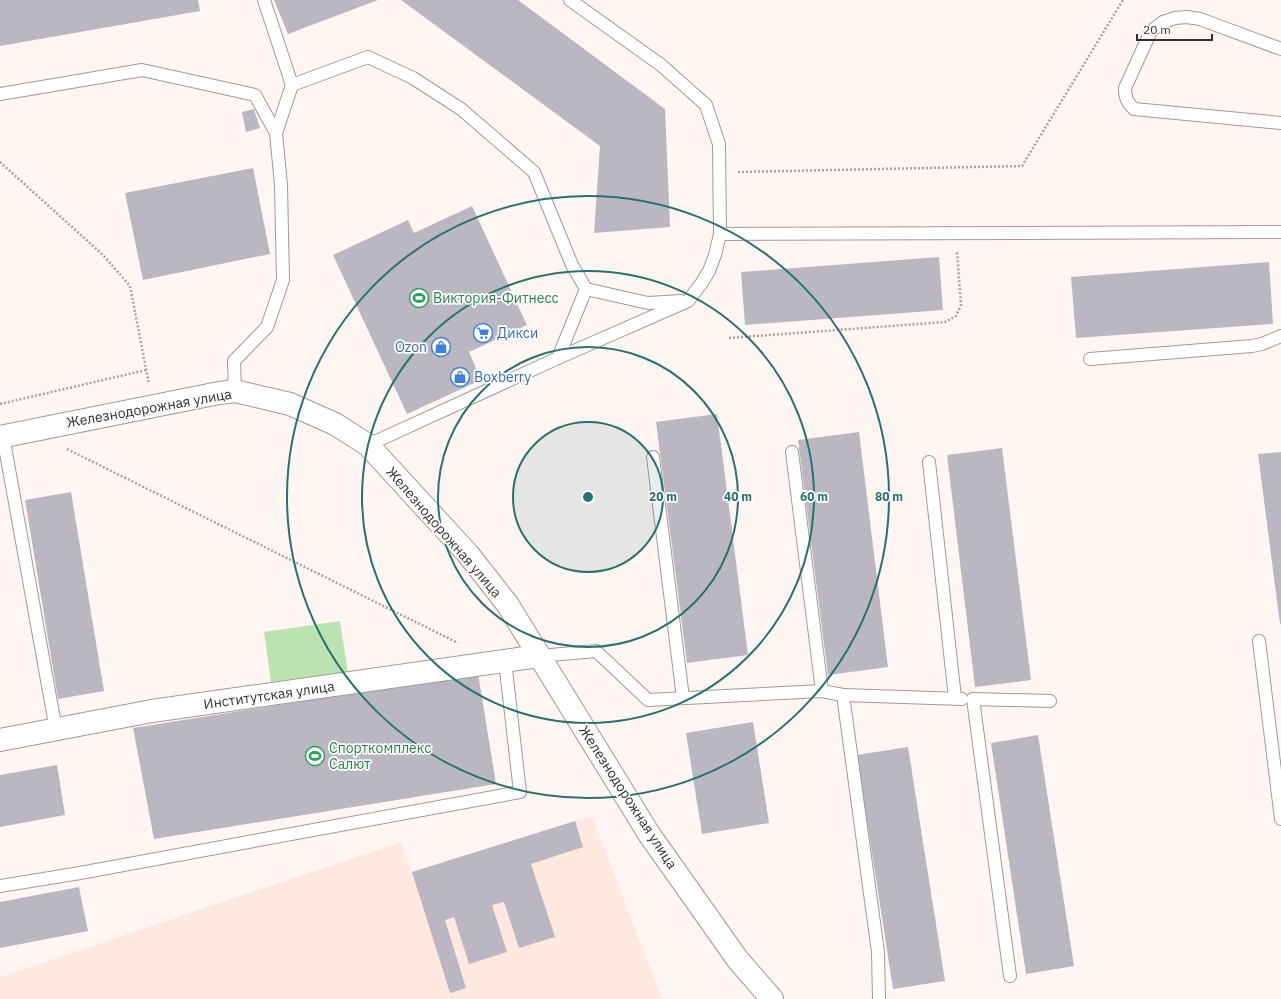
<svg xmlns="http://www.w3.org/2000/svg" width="1281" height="999" font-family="'IBM Plex Sans',sans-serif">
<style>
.built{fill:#fee8df}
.green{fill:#bce2b2}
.building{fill:#bbb7c2}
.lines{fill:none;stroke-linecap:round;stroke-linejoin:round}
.lane-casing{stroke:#a49892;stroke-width:14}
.street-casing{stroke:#a49892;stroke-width:24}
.secondary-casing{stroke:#a49892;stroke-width:24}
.path{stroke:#a9a29f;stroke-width:2.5;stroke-dasharray:2 2;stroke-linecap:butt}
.lane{stroke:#fff;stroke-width:12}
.street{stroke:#fff;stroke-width:22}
.secondary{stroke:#fff;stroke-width:22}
.ring{fill:none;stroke:#277170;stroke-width:2}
.labels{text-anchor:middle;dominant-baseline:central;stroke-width:3.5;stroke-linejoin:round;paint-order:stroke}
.leisure-label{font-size:14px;fill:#27864d;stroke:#fff;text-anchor:start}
.shop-label{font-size:14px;fill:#366cbe;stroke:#fff;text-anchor:start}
.street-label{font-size:14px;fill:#35302e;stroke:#fff}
.centre{fill:#277170;stroke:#fff;stroke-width:2}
.ring-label{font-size:12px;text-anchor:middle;font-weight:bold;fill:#277170;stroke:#fff;stroke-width:3.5;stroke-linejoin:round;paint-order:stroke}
</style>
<rect width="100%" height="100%" fill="#fff6f3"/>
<polygon class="built" points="592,816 662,999 0,999 0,977 401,842 412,872"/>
<polygon class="green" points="340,621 348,672 271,682 264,632"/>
<g class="building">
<polygon points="0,0 198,0 200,11 0,46"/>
<polygon points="274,0 378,0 288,34"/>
<polygon points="401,0 518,0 665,109 670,227 594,233 600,146"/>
<polygon points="254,109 260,128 246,132 242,112"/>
<polygon points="253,168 270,254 143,280 125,193"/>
<polygon points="472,206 527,325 469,352 481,380 407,414 333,255 408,220 414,233"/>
<polygon points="939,257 943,310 745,325 741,272"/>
<polygon points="1269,262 1273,324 1076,338 1071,277"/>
<polygon points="717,414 748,655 687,663 656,422"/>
<polygon points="859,432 888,667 828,675 798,440"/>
<polygon points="1002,448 1031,680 975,687 947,455"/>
<polygon points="1281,452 1281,624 1280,624 1258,454"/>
<polygon points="71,492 104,691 58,699 25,500"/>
<polygon points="478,673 496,784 154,839 133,728"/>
<polygon points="753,722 769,823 702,834 686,733"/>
<polygon points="1038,735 1074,966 1026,974 991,743"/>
<polygon points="908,747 945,981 893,989 857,755"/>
<polygon points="57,765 65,815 0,827 0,775"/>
<polygon points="575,821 583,847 531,864 555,937 519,948 504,902 492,905 507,952 469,964 454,917 445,920 466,988 450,993 412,872"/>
<polygon points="79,887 88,931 0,948 0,902"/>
</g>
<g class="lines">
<defs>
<g id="lane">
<polyline points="264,0 292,85"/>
<path d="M 1281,49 L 1200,19 L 1187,17 L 1175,18 L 1163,22 L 1151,31 L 1125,88 C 1125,98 1127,102 1134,109 L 1281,123"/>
<polyline points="0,94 142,70 255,95 276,133 281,185 283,280 267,327 234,361 235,391"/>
<polyline points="276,133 292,85 368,57 413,78 461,109 534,172 572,265 586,289 648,303 681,301"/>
<polyline points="720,234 1281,232"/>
<polyline points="558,358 586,289"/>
<polyline points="1090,359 1252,346 1262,344 1281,336"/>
<polyline points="3,436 56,730"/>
<polyline points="368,445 558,358 688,301 701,284 709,271 715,255 720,234 719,144 706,105 661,65 570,0"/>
<polyline points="792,452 822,691"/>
<polyline points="653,457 683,698"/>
<polyline points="929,462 955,698"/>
<polyline points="1259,641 1281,819"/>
<polyline points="539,656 596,651 648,700 822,691 843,695 878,952 879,999"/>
<polyline points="843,695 962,699"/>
<polyline points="0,886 80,873 520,792 505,661"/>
<polyline points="1010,976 973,699 1050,701"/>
</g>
<polyline id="street" points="0,740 152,711 539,656"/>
<polyline id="secondary" points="0,437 219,393 235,391 290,404 335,424 368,445 468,554 508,605 649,834 738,960 772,999"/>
</defs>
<use href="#lane" class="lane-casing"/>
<use href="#street" class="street-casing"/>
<use href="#secondary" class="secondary-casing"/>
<g class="path">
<polyline points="0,162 103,255 130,286 149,384"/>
<polyline points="738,172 1022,166 1123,0"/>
<polyline points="729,338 945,322 956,316 961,305 957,252"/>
<polyline points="0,404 146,370"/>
<polyline points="67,449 458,643"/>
</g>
<use href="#lane" class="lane"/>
<use href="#street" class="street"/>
<use href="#secondary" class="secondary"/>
</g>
<circle cx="588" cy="497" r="75" fill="#277170" fill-opacity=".12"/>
<g class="ring">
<circle cx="588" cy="497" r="75"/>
<circle cx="588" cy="497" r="150"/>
<circle cx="588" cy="497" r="226"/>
<circle cx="588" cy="497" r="301"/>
</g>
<defs>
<symbol id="stadium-ring" viewBox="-11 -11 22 22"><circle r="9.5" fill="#fff" stroke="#2e9e5b" stroke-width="1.5"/><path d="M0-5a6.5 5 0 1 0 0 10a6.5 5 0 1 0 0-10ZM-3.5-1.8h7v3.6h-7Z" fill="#2e9e5b"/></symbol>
<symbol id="supermarket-ring" viewBox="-11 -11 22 22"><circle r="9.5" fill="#fff" stroke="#3f7fe0" stroke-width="1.5"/><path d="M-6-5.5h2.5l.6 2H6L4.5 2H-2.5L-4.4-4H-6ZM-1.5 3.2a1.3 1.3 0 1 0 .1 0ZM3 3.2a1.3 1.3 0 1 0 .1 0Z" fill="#3f7fe0"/></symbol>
<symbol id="shop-ring" viewBox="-11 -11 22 22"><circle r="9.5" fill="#fff" stroke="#3f7fe0" stroke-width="1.5"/><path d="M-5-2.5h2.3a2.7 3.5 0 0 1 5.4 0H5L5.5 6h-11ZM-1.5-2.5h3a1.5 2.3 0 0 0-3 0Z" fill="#3f7fe0"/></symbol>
</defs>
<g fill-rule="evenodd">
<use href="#stadium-ring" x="408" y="287" width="22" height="22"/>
<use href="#supermarket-ring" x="472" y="322" width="22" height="22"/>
<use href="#shop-ring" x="430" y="336" width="22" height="22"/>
<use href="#shop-ring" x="449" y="366" width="22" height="22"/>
<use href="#stadium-ring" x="304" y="745" width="22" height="22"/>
</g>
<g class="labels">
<g class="leisure-label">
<text x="433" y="298">Виктория-Фитнесс</text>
<text x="329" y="748">Спорткомплекс<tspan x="329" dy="16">Салют</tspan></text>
</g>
<g class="shop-label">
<text x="497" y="333">Дикси</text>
<text x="427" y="347" text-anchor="end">Ozon</text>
<text x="474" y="377">Boxberry</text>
</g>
<g class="street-label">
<text transform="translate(149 408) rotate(-10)">Железнодорожная улица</text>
<text transform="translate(444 532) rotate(49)">Железнодорожная улица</text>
<text transform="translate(269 695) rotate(-8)">Институтская улица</text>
<text transform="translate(628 797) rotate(57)">Железнодорожная улица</text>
</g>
</g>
<circle cx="588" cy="497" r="6" class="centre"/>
<g class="ring-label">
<text x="663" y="501">20 m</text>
<text x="738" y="501">40 m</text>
<text x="814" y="501">60 m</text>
<text x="889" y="501">80 m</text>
</g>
<path d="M1137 34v6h75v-6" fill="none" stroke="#35302e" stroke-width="2"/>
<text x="1143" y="34" font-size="12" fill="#35302e" stroke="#ffffff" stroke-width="3" paint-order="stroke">20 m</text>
</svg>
